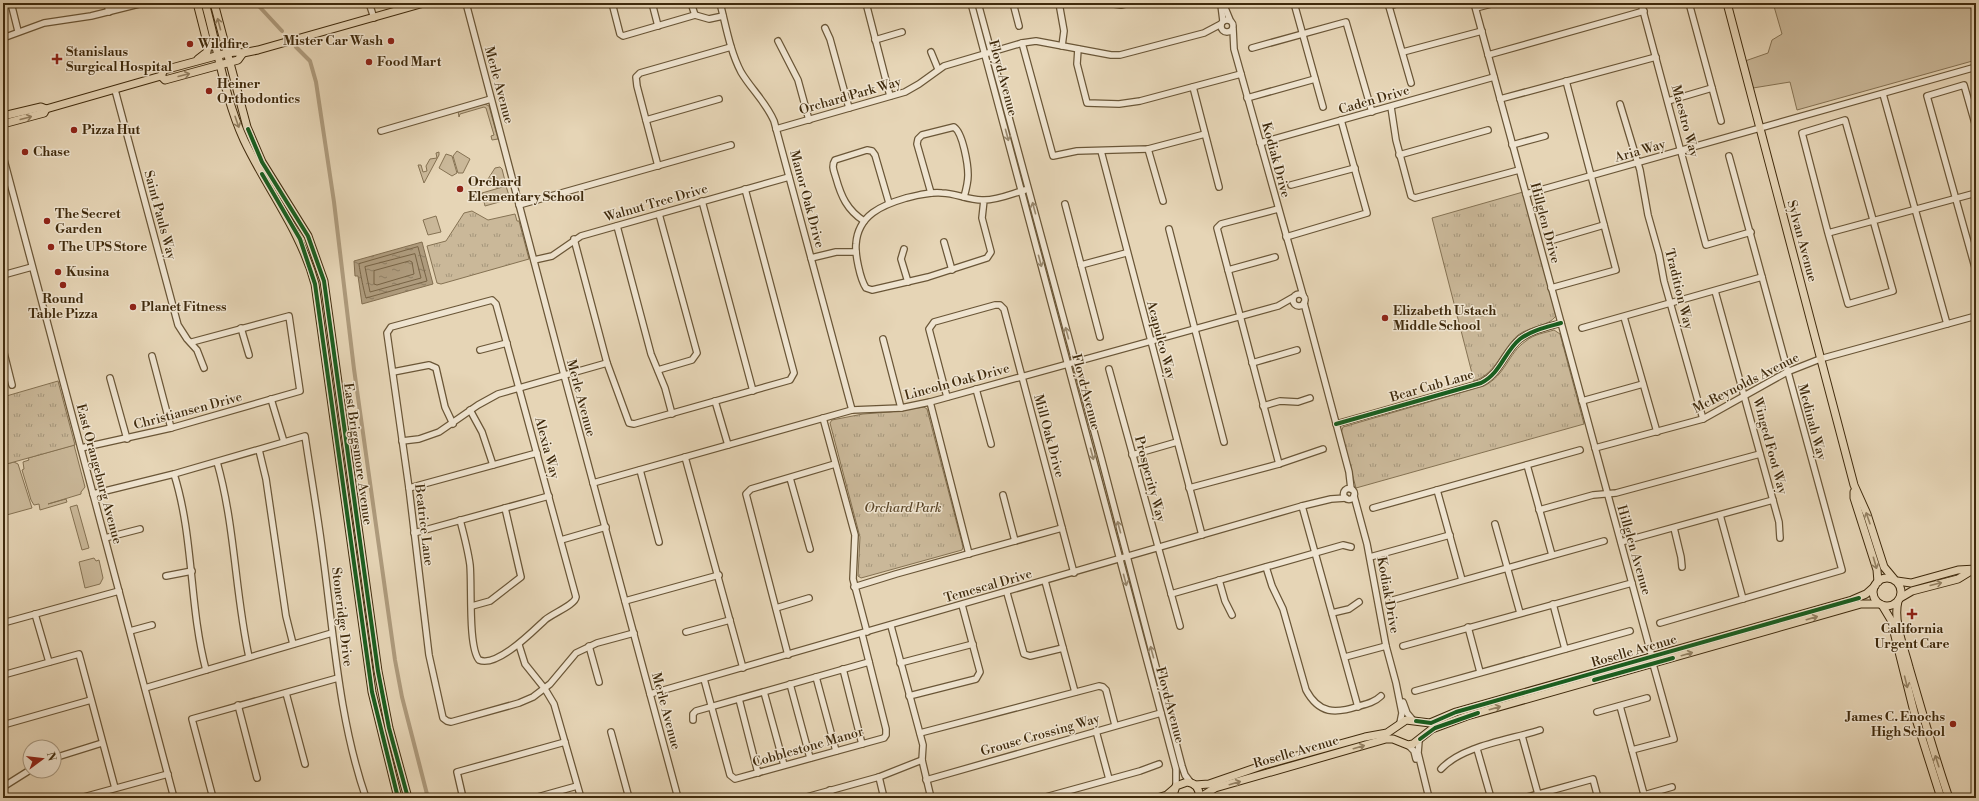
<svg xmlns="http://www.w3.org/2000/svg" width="1979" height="801" font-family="'Libre Bodoni',serif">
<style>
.grass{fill:#cab899;stroke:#857253}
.park{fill:url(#park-tufts);stroke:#857253}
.water{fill:url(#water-ripples);stroke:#826e50}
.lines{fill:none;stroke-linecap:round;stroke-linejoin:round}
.shore{stroke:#776345;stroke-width:1}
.canal{stroke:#ae9b7d;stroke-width:4}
.minor-casing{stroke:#6a5637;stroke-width:8}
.major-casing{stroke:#402b0d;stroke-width:9}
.minor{stroke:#efe4d0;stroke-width:5.5}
.major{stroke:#e6d5b6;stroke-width:7}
.cycleway-casing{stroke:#efe4d0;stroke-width:6}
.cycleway{stroke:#1b5e20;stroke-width:4}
.oneway{stroke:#938062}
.oneway2{stroke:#98886e}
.poi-dot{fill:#8f2418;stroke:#efe4d0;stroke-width:1.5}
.labels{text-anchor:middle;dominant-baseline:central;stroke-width:3;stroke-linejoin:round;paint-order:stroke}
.poi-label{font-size:13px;font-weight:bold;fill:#402b0d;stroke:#efe4d0;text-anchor:start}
.street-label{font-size:13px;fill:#402b0d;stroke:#efe4d0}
.park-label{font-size:13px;font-style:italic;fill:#5c4729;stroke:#efe4d0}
</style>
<defs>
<pattern id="park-tufts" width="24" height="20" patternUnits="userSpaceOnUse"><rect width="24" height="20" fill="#cab899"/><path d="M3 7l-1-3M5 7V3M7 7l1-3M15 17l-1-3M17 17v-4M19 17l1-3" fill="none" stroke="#a5967b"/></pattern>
<pattern id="water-ripples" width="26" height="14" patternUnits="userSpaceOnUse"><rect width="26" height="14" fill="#ae9b7d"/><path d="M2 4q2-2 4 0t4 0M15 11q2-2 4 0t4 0" fill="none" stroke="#8f7f65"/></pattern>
</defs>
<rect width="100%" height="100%" fill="#e6d5b6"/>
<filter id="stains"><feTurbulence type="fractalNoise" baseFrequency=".005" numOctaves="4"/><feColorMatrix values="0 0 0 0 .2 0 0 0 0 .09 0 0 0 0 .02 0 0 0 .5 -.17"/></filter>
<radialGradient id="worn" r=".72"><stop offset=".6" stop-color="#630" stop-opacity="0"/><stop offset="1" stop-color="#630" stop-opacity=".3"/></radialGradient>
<g class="grass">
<polygon points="1773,3 1970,3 1976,35 1976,60 1797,110 1790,82 1753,88 1745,61 1768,53 1772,40 1782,34"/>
<polygon points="485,104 489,106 498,139 492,140 491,136 494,135 486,108 484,107 460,114 459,117 458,111"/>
<polygon points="457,151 470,159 463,173 458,173 453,156"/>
<polygon points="439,152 439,155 424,183 418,165 421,165 423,172 427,171 426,166 430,159 437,158 436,153"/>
<polygon points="446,154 452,156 457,173 452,176 439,168"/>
<polygon points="500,167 502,169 506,185 496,188 498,181 497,178 488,179 495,168"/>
<polygon points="506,186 510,199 485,206 482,193"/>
<polygon points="436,216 441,232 428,235 423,220"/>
<polygon points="74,445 85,487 81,492 81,494 48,504 66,499 67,502 40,510 39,504 34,505 31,500 22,470 24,469 23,462 29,460 28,458"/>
<polygon points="14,462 18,464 32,508 3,516 3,465"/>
<polygon points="77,505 89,548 82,550 70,507"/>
<polygon points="94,558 96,561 99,560 103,578 100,584 85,588 79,562"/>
</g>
<g class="park">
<path d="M 1523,192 L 1556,316 C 1548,327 1530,326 1518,335 C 1501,350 1497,373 1474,381 L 1432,218 Z"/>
<polygon points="472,211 488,220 515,214 517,221 519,221 529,259 441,284 437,283 427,246 446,241 464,213"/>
<path d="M 1554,330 L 1560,334 L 1584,424 L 1356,488 L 1341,433 L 1343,427 L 1484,386 C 1506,375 1508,353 1526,341 C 1534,334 1545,333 1554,330 Z"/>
<polygon points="58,381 75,445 3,465 3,397"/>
<polygon points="924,407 927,409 963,547 962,550 861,578 858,576 860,537 830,423 832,420 863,414 890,412"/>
</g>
<polygon class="water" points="422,242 433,284 362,304 358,276 355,276 354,261"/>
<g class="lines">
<g class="shore">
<path d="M 418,247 L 427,281 L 366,298 C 364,292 359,267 359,264 Z"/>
<polygon points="415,254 421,278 370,292 365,267"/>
<polygon points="410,261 412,262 414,274 377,285 374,284 374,271"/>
</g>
<g class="canal">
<polyline points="256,3 282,31"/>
<polyline points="296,47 310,61 316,82 334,202 354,369 395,660 402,697 428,798"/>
</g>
<defs>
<g id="minor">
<polyline points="11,3 18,31"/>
<polyline points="107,3 109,12"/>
<polyline points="369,3 374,18"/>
<polyline points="466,3 564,375 678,798"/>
<polyline points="612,3 620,34 623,36 695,15 709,19 723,16"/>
<polyline points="652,3 658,26"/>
<polyline points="691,3 695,15"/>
<path d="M 720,3 C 726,26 730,51 741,72 C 751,89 766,102 774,121 L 852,410"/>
<polyline points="866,3 890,96"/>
<polyline points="971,3 1176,769 1176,786"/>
<polyline points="978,3 1101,457 1182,766 1185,775 1191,783"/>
<polyline points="1013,3 1019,26"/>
<polyline points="1059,3 1064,31 1062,46"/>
<polyline points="1107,3 1121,5 1129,3"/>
<polyline points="1223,3 1230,20"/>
<polyline points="1294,3 1323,107"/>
<polyline points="1388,3 1411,83"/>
<polyline points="1474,3 1652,657"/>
<polyline points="1641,3 1706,245 1751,232"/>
<polyline points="1689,3 1721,121"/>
<polyline points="1221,5 1223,21"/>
<polyline points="1389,6 1400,3"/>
<polyline points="1476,8 1495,3"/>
<circle cx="1227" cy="26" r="6"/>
<polyline points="825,28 830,39 849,108"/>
<polyline points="1233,29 1234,49 1303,295"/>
<polyline points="3,38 44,23 91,16 143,3"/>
<polyline points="875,40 902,32"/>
<polyline points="778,41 798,80 809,120"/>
<polyline points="1022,43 1053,156 1077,151 1148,149 1205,134"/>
<polyline points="1252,48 1346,22 1372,112"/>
<polyline points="1078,49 1077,64 1087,103 1119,104 1140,101 1241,74"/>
<polyline points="931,52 938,69"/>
<polyline points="1403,52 1482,31"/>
<polyline points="1488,55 1644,11"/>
<polyline points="1193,87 1219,187"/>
<polyline points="115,90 178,325 187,339 197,350 204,368"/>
<polyline points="1883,94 1947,324"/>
<polyline points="1247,98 1315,79"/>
<polyline points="1500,99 1656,57"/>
<polyline points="1668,101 1712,88"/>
<polyline points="1620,104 1640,170 1648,215 1659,254 1664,281 1703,419"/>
<polyline points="1391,107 1396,140 1411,196 1415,198 1519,170"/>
<polyline points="646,120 719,99"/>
<polyline points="1976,127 1964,85 1927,96 1976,271"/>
<polyline points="776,129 905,92 919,84 944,66 1022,43 1036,41 1111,55 1120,55 1204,33 1221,24"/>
<polyline points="381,131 491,99"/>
<polyline points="1260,143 1494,77"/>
<polyline points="1512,145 1545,136"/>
<polyline points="1148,149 1163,201"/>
<polyline points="1101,151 1202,535"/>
<polyline points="1399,155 1488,130"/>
<polyline points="3,156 174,798"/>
<polyline points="658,166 637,86 636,77 640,73 731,47"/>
<polyline points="1291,185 1355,168"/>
<path d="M 931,193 L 917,144 L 918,139 L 922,135 L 954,127 C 963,133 968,165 968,175 C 968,183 966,190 964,197"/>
<polyline points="1526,194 1976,67"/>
<path d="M 984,200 L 982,218 L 991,252 L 987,258 L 928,277 L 872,290 L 866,288 C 860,279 855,254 856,244 C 858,215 882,205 906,198 C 918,195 929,192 942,193 C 956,193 969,201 984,200 C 998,200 1011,194 1025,190"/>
<polyline points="702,201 753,391"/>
<polyline points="1065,204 1100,337"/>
<polyline points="519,205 731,145"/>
<polyline points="1278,209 1221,224 1217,228 1279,464"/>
<path d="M 864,221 C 847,210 841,196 836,178 C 834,171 831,166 835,160 L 867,150 L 872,151 L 875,155 L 889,203"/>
<polyline points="617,226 651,354 665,388 672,414"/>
<polyline points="1169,229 1224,442"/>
<path d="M 1828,233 L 1802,133 L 1845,120 L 1893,291 L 1848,304 L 1828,233 C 1877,220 1927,206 1976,193"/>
<polyline points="1286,237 1367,213 1341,120"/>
<polyline points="574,239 607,363 629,423 634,424 790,380 794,373 745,189"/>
<polyline points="1553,240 1604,225"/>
<polyline points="944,242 952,270"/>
<polyline points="904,249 901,259 908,282"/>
<polyline points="811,258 836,252 856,252"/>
<polyline points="534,260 552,256 581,236 789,177"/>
<polyline points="1081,265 1126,253"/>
<polyline points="1228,270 1275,257"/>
<polyline points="3,275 32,267"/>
<polyline points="1551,288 1616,270 1566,81"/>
<polyline points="1715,291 1779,522 1780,538"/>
<circle cx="1299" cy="300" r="6"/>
<polyline points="1304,303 1349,472 1351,489"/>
<polyline points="1624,317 1657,432"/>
<polyline points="241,328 249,355"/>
<polyline points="1582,328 1762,277"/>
<polyline points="883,339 901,408"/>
<polyline points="3,349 12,385"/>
<polyline points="480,350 507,343"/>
<polyline points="152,356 171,428"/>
<polyline points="1252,363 1297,350"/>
<polyline points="1109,369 1180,626"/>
<polyline points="658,370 692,360 697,353 659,214"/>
<polyline points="393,372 429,365 436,368 445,407 453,424"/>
<polyline points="110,378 127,439"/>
<polyline points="976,389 991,444"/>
<polyline points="947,397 929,329 934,322 995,305 1000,305 1004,309 1074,573"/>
<polyline points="271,399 284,442"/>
<polyline points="715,401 728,445"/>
<polyline points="1582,401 1643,384"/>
<polyline points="930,402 969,554"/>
<polyline points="1263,406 1280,401 1298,402 1310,398"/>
<polyline points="470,410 482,432 493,465"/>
<polyline points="823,418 855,535 853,579 867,632"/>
<path d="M 1336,424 L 1481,383 C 1501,373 1504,352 1520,339 C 1532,330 1547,327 1561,323"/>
<polyline points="402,441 419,439 439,432 478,405 498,394 607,363"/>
<polyline points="81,448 171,428 300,391 289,316 192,342"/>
<polyline points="1595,448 1703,419 1787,372 1820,359 1976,316"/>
<polyline points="259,450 266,479 286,616 293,644"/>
<polyline points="1132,455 1177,442"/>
<polyline points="685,457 743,668"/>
<path d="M 217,462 C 235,525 235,593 249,657"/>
<polyline points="1527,465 1552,555"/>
<polyline points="640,470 659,542"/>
<path d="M 174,474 C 194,537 189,606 206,670"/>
<polyline points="790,478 810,549"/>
<polyline points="593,483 852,410 901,408 930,402 1278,306 1292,298"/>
<polyline points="409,488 537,453"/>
<polyline points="1189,488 1279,464 1323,449"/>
<circle cx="1349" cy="494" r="5.5"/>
<polyline points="1437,490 1462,580"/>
<path d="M 93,494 L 174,474 L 305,436 C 311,476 318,516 323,556 C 334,637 339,720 366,798"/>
<polyline points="1003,495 1015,541"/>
<polyline points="1354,496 1367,544 1386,646 1396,683 1402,713 1400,723"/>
<polyline points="1302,506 1358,707"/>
<polyline points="1373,508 1580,450"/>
<polyline points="1539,510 1593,495 1616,493 1760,454"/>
<polyline points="1720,515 1743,599"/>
<path d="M 460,520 C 464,535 468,550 470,565 C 472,586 468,647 479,660 C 497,668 533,631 545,620 C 553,613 575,605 576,597 L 496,304 L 492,300 L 391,327 L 387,333 L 409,488 L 429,655 L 443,718 L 447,721 L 451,722 L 519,703 L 533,697 L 550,684 L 576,653 L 597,643 L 634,633"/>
<polyline points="1495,524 1520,613"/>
<polyline points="1674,528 1681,557 1682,567"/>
<polyline points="414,533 549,496"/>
<polyline points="105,538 140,529"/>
<polyline points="561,540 606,527"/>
<polyline points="1621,542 1773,500"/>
<polyline points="1370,557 1450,535"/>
<path d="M 1266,567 L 1272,586 L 1283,609 L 1306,690 C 1319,714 1335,714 1359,706 C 1367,704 1375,702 1381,696"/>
<polyline points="166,576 192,571"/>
<polyline points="1219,580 1225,601 1232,615"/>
<polyline points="1045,581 1075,692"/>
<polyline points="854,587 896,574 1062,528"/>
<polyline points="1007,593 1024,654 1030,656 1063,648"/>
<polyline points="1171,594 1343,545 1351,547"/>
<polyline points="1393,600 1604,541"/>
<polyline points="625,601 719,575"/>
<polyline points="1553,604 1565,649"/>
<polyline points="472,606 490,601 521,577 505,508"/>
<polyline points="776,608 809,598"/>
<polyline points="1332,613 1349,609 1359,602"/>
<polyline points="35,614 49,662"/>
<polyline points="3,623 119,591"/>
<polyline points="1660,623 1842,570 1729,156"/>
<polyline points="891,626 923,745 922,760 931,798"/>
<polyline points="1468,627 1480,672"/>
<polyline points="130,631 152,625"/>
<polyline points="686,632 730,620"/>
<polyline points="519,645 525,664 545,689 554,704 581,798"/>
<polyline points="589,646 599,682"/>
<polyline points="1403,646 1632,583"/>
<polyline points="788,655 746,494 751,489 835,464"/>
<polyline points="1345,657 1386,646"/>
<polyline points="900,663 973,644"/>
<polyline points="843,669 862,744"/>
<polyline points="3,675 79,654 115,788"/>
<polyline points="816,677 836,751"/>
<polyline points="704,679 730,775 735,779 884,738 886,735 886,729 862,634"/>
<polyline points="790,684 810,758"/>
<polyline points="145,688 332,633"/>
<polyline points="1415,691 1630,631"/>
<polyline points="764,692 784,765"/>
<polyline points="286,693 305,764"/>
<polyline points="650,694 1302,506 1331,499 1346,498"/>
<polyline points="909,696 976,679 980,672 962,605"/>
<polyline points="739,699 758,773"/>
<polyline points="1403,702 1407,713 1412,719"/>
<polyline points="238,705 257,778"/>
<polyline points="1620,706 1645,798"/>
<polyline points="1597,712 1647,698"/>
<polyline points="693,720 693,714 696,711 869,662"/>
<polyline points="3,725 91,700"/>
<polyline points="1096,731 1109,779"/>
<polyline points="611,732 629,798"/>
<polyline points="920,733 1099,686 1103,687 1106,690 1115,725"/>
<polyline points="1522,736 1538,794"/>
<polyline points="1419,741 1418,753 1429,798"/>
<polyline points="1408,745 1414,751 1416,759"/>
<polyline points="1477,749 1491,798"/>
<polyline points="1632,750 1674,739 1653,664"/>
<polyline points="54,758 102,743"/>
<path d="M 1441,769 C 1462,746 1509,740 1540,730"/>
<polyline points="879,777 884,798"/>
<polyline points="926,780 1161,713"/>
<polyline points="3,787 30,770"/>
<polyline points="830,790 832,798"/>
<polyline points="1644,795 1672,787"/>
<polyline points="80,798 168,774"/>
<polyline points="213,798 192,719 338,678"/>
<polyline points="463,798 457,772 565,742"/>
<polyline points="534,798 577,786"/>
<polyline points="803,798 879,777 922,760"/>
<polyline points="1042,798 1140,771 1159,764"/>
<polyline points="1524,798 1593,779 1598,798"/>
</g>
<g id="major">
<polyline points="197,3 208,46 207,52 198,59"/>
<path d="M 205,3 C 218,48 224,97 244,140 C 267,189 301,231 315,284 L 372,692 L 398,798"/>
<polyline points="214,3 247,127 262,162 308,236 324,281 378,671 389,728 408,798"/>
<polyline points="1727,3 1854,485 1867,514 1884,567 1894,579"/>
<polyline points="161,76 165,80 238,60 243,53"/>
<polyline points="3,116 41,107 46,109 161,76 164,70 227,53 236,52 243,53 258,50 424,3"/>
<polyline points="3,124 44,113 46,109"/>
<polyline points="1854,492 1854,498 1877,570 1878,582"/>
<circle cx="1887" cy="592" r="14"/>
<polyline points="1897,581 1911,583 1958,570 1976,569"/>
<polyline points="1900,598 1912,591 1958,579 1971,571"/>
<path d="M 1898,601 C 1893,622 1904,647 1909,667 C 1922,711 1934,755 1949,798"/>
<polyline points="1882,605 1891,620 1915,716 1941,798"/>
<polyline points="1195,785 1209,784 1264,765 1365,737 1387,733 1406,720 1430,723 1456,712 1852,600 1866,594 1875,586"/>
<polyline points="1157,798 1167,795 1174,789"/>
<path d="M 1174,798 L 1174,792 L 1176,786 L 1187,782 C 1196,783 1200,789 1199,798"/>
<polyline points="1199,798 1215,788 1386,739 1393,739 1408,745 1413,744 1432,729 1467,716 1861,604 1879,604"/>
</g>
</defs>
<use href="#minor" class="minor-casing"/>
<use href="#major" class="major-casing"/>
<use href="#minor" class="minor"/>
<use href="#major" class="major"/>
<defs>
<g id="cycleway">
<polyline points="248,129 262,162 308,236 324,281 378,671 389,728 408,798"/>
<polyline points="262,174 300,239 315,284 372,692 398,798"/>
<path d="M 1336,424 L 1481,383 C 1501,373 1504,352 1520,339 C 1532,330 1547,327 1561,323"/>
<polyline points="1594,680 1673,658"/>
<polyline points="1416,721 1431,723 1456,712 1859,598"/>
<polyline points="1420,739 1435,728 1478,713"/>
</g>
</defs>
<use href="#cycleway" class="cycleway-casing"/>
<use href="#cycleway" class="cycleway"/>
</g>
<defs><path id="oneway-shaft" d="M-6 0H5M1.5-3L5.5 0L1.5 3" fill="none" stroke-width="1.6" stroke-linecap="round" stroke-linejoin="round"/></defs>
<g class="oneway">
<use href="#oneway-shaft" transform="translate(219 24) rotate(-105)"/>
<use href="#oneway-shaft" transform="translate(184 75) rotate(-14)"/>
<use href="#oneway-shaft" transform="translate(26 118) rotate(-15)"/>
<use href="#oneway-shaft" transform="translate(237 122) rotate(71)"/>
<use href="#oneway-shaft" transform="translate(1868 518) rotate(-109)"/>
<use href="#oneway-shaft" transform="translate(1875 563) rotate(74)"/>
<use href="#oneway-shaft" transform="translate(1936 584) rotate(-14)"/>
<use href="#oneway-shaft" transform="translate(1812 618) rotate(-16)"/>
<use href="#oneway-shaft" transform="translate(1687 654) rotate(-16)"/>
<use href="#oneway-shaft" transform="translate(1906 682) rotate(76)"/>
<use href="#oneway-shaft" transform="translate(1495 708) rotate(-16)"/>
<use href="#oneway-shaft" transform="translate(1359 747) rotate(-16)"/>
<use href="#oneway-shaft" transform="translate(1937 761) rotate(-108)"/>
<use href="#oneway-shaft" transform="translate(1235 783) rotate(-16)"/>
</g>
<g class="oneway2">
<use href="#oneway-shaft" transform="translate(1007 135) rotate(75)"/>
<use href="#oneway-shaft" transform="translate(1034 208) rotate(-105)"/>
<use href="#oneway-shaft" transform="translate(1040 261) rotate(75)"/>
<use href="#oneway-shaft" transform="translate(1067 333) rotate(-105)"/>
<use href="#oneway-shaft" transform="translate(1092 454) rotate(75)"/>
<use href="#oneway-shaft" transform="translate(1119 527) rotate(-105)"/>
<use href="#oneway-shaft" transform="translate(1125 580) rotate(75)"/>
<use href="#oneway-shaft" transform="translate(1152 652) rotate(-105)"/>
</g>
<g class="poi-dot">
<circle cx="391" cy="41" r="4"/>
<circle cx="190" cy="44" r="4"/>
<path d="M55 53h4v4h4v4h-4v4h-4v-4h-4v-4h4z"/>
<circle cx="369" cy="62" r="4"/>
<circle cx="209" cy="91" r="4"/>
<circle cx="74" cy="130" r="4"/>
<circle cx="25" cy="152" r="4"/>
<circle cx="460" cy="189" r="4"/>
<circle cx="47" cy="221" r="4"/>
<circle cx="51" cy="247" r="4"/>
<circle cx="58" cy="272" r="4"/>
<circle cx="63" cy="285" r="4"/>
<circle cx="133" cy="307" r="4"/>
<circle cx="1385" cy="318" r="4"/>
<path d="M1910 608h4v4h4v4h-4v4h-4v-4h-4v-4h4z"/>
<circle cx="1953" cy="724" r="4"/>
</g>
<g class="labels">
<g class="poi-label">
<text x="383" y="41" text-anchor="end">Mister Car Wash</text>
<text x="198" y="44">Wildfire</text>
<text x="66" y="52">Stanislaus<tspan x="66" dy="15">Surgical Hospital</tspan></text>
<text x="377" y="62">Food Mart</text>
<text x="217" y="84">Heiner<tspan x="217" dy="15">Orthodontics</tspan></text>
<text x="82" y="130">Pizza Hut</text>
<text x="33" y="152">Chase</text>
<text x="468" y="182">Orchard<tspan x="468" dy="15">Elementary School</tspan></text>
<text x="55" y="214">The Secret<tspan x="55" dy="15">Garden</tspan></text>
<text x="59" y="247">The UPS Store</text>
<text x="66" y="272">Kusina</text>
<text x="63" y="299" text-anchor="middle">Round<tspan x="63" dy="15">Table Pizza</tspan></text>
<text x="141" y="307">Planet Fitness</text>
<text x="1393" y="311">Elizabeth Ustach<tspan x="1393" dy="15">Middle School</tspan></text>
<text x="1912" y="629" text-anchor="middle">California<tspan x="1912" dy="15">Urgent Care</tspan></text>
<text x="1945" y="717" text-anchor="end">James C. Enochs<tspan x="1945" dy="15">High School</tspan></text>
</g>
<g class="street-label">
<text transform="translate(1003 78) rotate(75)">Floyd Avenue</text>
<text transform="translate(499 85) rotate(75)">Merle Avenue</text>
<text transform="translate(850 96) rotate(-16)">Orchard Park Way</text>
<text transform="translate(1374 100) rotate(-16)">Caden Drive</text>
<text transform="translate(1685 121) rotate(75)">Maestro Way</text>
<text transform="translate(1640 151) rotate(-16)">Aria Way</text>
<text transform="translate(1276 160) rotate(75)">Kodiak Drive</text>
<text transform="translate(807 199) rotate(75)">Manor Oak Drive</text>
<text transform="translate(656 203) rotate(-16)">Walnut Tree Drive</text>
<text transform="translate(160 215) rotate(75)">Saint Pauls Way</text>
<text transform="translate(1545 223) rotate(75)">Hillglen Drive</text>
<text transform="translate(1802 241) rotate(75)">Sylvan Avenue</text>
<text transform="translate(1679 289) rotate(76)">Tradition Way</text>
<text transform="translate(1161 340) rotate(75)">Acapulco Way</text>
<text transform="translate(957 382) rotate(-15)">Lincoln Oak Drive</text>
<text transform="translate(1746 383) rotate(-27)">McReynolds Avenue</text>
<text transform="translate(1432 386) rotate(-16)">Bear Cub Lane</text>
<text transform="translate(1086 392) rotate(75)">Floyd Avenue</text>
<text transform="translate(581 398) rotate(75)">Merle Avenue</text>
<text transform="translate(188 411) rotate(-15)">Christiansen Drive</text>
<text transform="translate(1812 422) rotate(75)">Medinah Way</text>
<text transform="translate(1049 436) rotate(75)">Mill Oak Drive</text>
<text transform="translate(1770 446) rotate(75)">Winged Foot Way</text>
<text transform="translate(547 448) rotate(75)">Alexia Way</text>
<text transform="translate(358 454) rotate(82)">East Briggsmore Avenue</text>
<text transform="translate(99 474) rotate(75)">East Orangeburg Avenue</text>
<text transform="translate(1150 479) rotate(75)">Prosperity Way</text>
<text transform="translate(424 525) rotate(83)">Beatrice Lane</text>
<text transform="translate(1634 550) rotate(74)">Hillglen Avenue</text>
<text transform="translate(988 586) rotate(-16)">Temescal Drive</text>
<text transform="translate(1388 595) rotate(80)">Kodiak Drive</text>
<text transform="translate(342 617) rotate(83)">Stoneridge Drive</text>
<text transform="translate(1634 651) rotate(-16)">Roselle Avenue</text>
<text transform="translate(1170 705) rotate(75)">Floyd Avenue</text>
<text transform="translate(666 711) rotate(75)">Merle Avenue</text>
<text transform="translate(1040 735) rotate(-16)">Grouse Crossing Way</text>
<text transform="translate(808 747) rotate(-16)">Cobblestone Manor</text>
<text transform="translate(1296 752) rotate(-16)">Roselle Avenue</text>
</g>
<g class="park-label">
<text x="903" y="508">Orchard Park</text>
</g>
</g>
<rect width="1979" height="801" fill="none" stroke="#e6d5b6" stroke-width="16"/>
<rect x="4" y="4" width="1971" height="793" fill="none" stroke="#402b0d" stroke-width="2"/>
<rect x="8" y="8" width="1963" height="785" fill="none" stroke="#402b0d"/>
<g transform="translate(42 759) rotate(75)"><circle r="19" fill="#efe4d0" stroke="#a99a82"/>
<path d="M0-3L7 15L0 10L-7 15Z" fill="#8f2418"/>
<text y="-6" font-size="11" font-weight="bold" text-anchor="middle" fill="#402b0d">N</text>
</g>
<rect width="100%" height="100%" filter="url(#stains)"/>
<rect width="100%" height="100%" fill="url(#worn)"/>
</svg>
